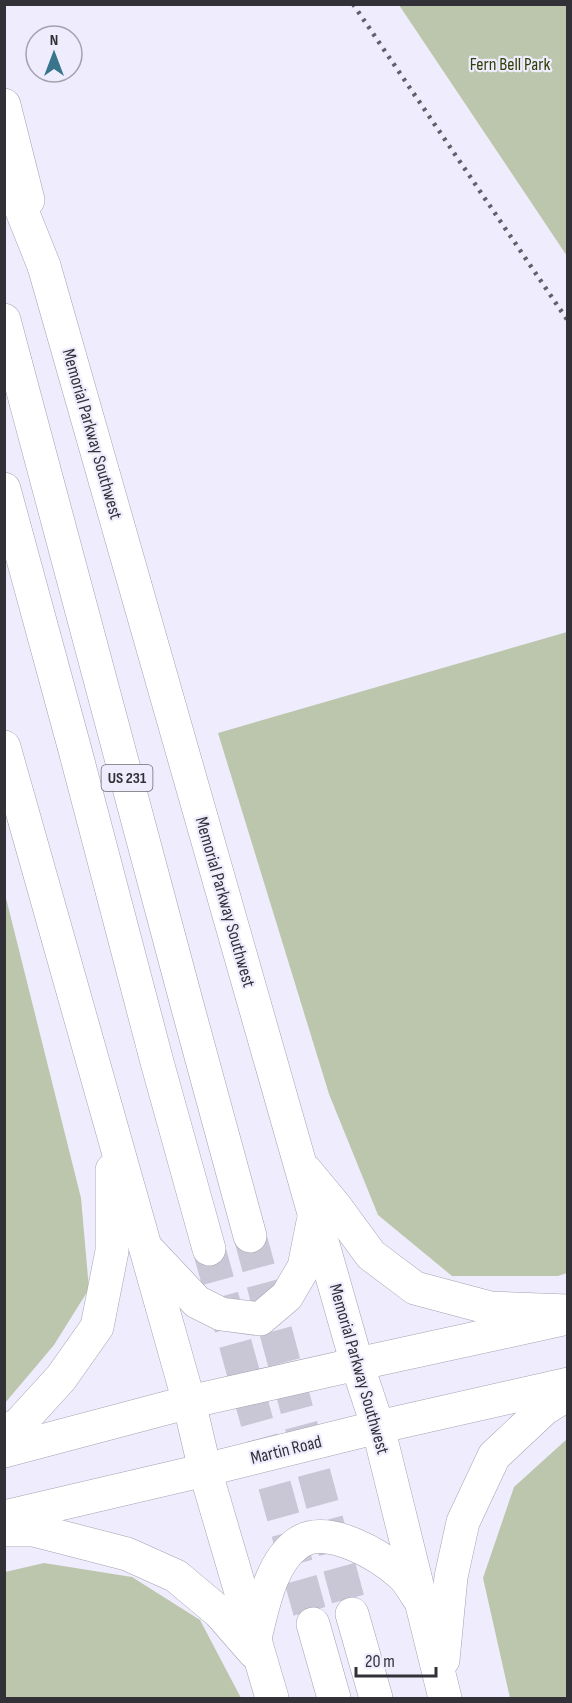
<svg xmlns="http://www.w3.org/2000/svg" width="572" height="1703" font-family="'Sofia Sans Condensed',sans-serif">
<style>
.green{fill:#bcc6ad}
.lines{fill:none;stroke-linecap:round;stroke-linejoin:round}
.highway-tunnel{stroke:#c9c7d6;stroke-width:33;stroke-dasharray:33 16;stroke-linecap:butt}
.secondary-casing{stroke:#a4a2b1;stroke-width:34}
.primary-casing{stroke:#a4a2b1;stroke-width:34}
.highway-casing{stroke:#a4a2b1;stroke-width:34}
.secondary{stroke:#fff;stroke-width:33}
.primary{stroke:#fff;stroke-width:33}
.highway{stroke:#fff;stroke-width:33}
.rail{stroke:#616069;stroke-width:4.5;stroke-dasharray:3 6;stroke-linecap:butt}
.labels{text-anchor:middle;dominant-baseline:central;stroke-width:4.5;stroke-linejoin:round;paint-order:stroke}
.shield{fill:#efedfd;stroke:#6b6973;stroke-width:1.5}
.shield-label{font-size:16px;font-weight:bold;fill:#323138}
.park-label{font-size:18px;fill:#2f3f07;stroke:#efedfd}
.street-label{font-size:18px;fill:#323138;stroke:#efedfd}
</style>
<rect width="100%" height="100%" fill="#efedfd"/>
<g class="green">
<polygon points="399,5 567,5 567,256"/>
<polygon points="567,632 567,1273 558,1276 452,1276 378,1215 329,1094 218,733"/>
<polygon points="4,890 81,1198 89,1289 54,1345 5,1403"/>
<polygon points="567,1439 567,1698 510,1698 483,1578 514,1487"/>
<polygon points="44,1563 132,1577 200,1620 241,1698 5,1698 5,1572"/>
</g>
<g class="lines">
<g class="highway-tunnel">
<polyline points="250,1236 352,1614"/>
<polyline points="209,1249 313,1624"/>
</g>
<defs>
<g id="secondary">
<polyline points="4,105 28,200"/>
<polyline points="357,1364 568,1318"/>
<polyline points="378,1427 568,1384"/>
</g>
<g id="primary">
<polyline points="44,266 357,1364 378,1427 445,1698"/>
<polyline points="4,747 189,1402 205,1470 272,1698"/>
<polyline points="306,1171 335,1206 371,1255 415,1288 490,1308 568,1311"/>
<polyline points="149,1251 197,1302 221,1314 260,1319 287,1296 304,1267 313,1222"/>
<polyline points="4,1432 19,1424 61,1378 97,1327 112,1251 112,1170"/>
<polyline points="4,1451 189,1402 357,1364"/>
<polyline points="4,1517 205,1470 378,1427"/>
<polyline points="4,1530 34,1530 127,1554 176,1576 219,1612 254,1652"/>
<path d="M 255,1638 C 263,1607 270,1563 298,1543 C 327,1523 380,1555 402,1575 C 408,1580 413,1590 418,1597"/>
<polyline points="443,1660 451,1577 463,1522 494,1456 544,1409 568,1394"/>
</g>
<g id="highway">
<polyline points="4,166 44,266"/>
<polyline points="4,320 189,1012 250,1236"/>
<polyline points="4,489 75,750 157,1062 209,1249"/>
<polyline points="352,1614 376,1698"/>
<polyline points="313,1624 334,1698"/>
</g>
</defs>
<use href="#secondary" class="secondary-casing"/>
<use href="#primary" class="primary-casing"/>
<use href="#highway" class="highway-casing"/>
<use href="#secondary" class="secondary"/>
<use href="#primary" class="primary"/>
<use href="#highway" class="highway"/>
<polyline class="rail" points="353,4 568,321"/>
</g>
<g class="labels">
<rect class="shield" x="101.5" y="765" width="51" height="26" rx="4.5"/>
<g class="shield-label">
<text x="127" y="778">US 231</text>
</g>
<g class="park-label">
<text x="510" y="64">Fern Bell Park</text>
</g>
<g class="street-label">
<text transform="translate(92 434) rotate(74)">Memorial Parkway Southwest</text>
<text transform="translate(225 902) rotate(74)">Memorial Parkway Southwest</text>
<text transform="translate(359 1369) rotate(74)">Memorial Parkway Southwest</text>
<text transform="translate(286 1450) rotate(-14)">Martin Road</text>
</g>
</g>
<rect width="572" height="1703" fill="none" stroke="#323138" stroke-width="12"/>
<g transform="translate(54 54)"><circle r="28" fill="#efedfd" stroke="#a3a2ae" stroke-width="1.5"/>
<path d="M0-4.5L10 22L0 15L-10 22Z" fill="#38748b"/>
<text y="-9" font-size="16" font-weight="bold" text-anchor="middle" fill="#323138">N</text>
</g>
<path d="M356 1667v9h80v-9" fill="none" stroke="#323138" stroke-width="3"/>
<text x="365" y="1667" font-size="18" fill="#323138" stroke="#efedfd" stroke-width="4.5" paint-order="stroke">20 m</text>
</svg>
